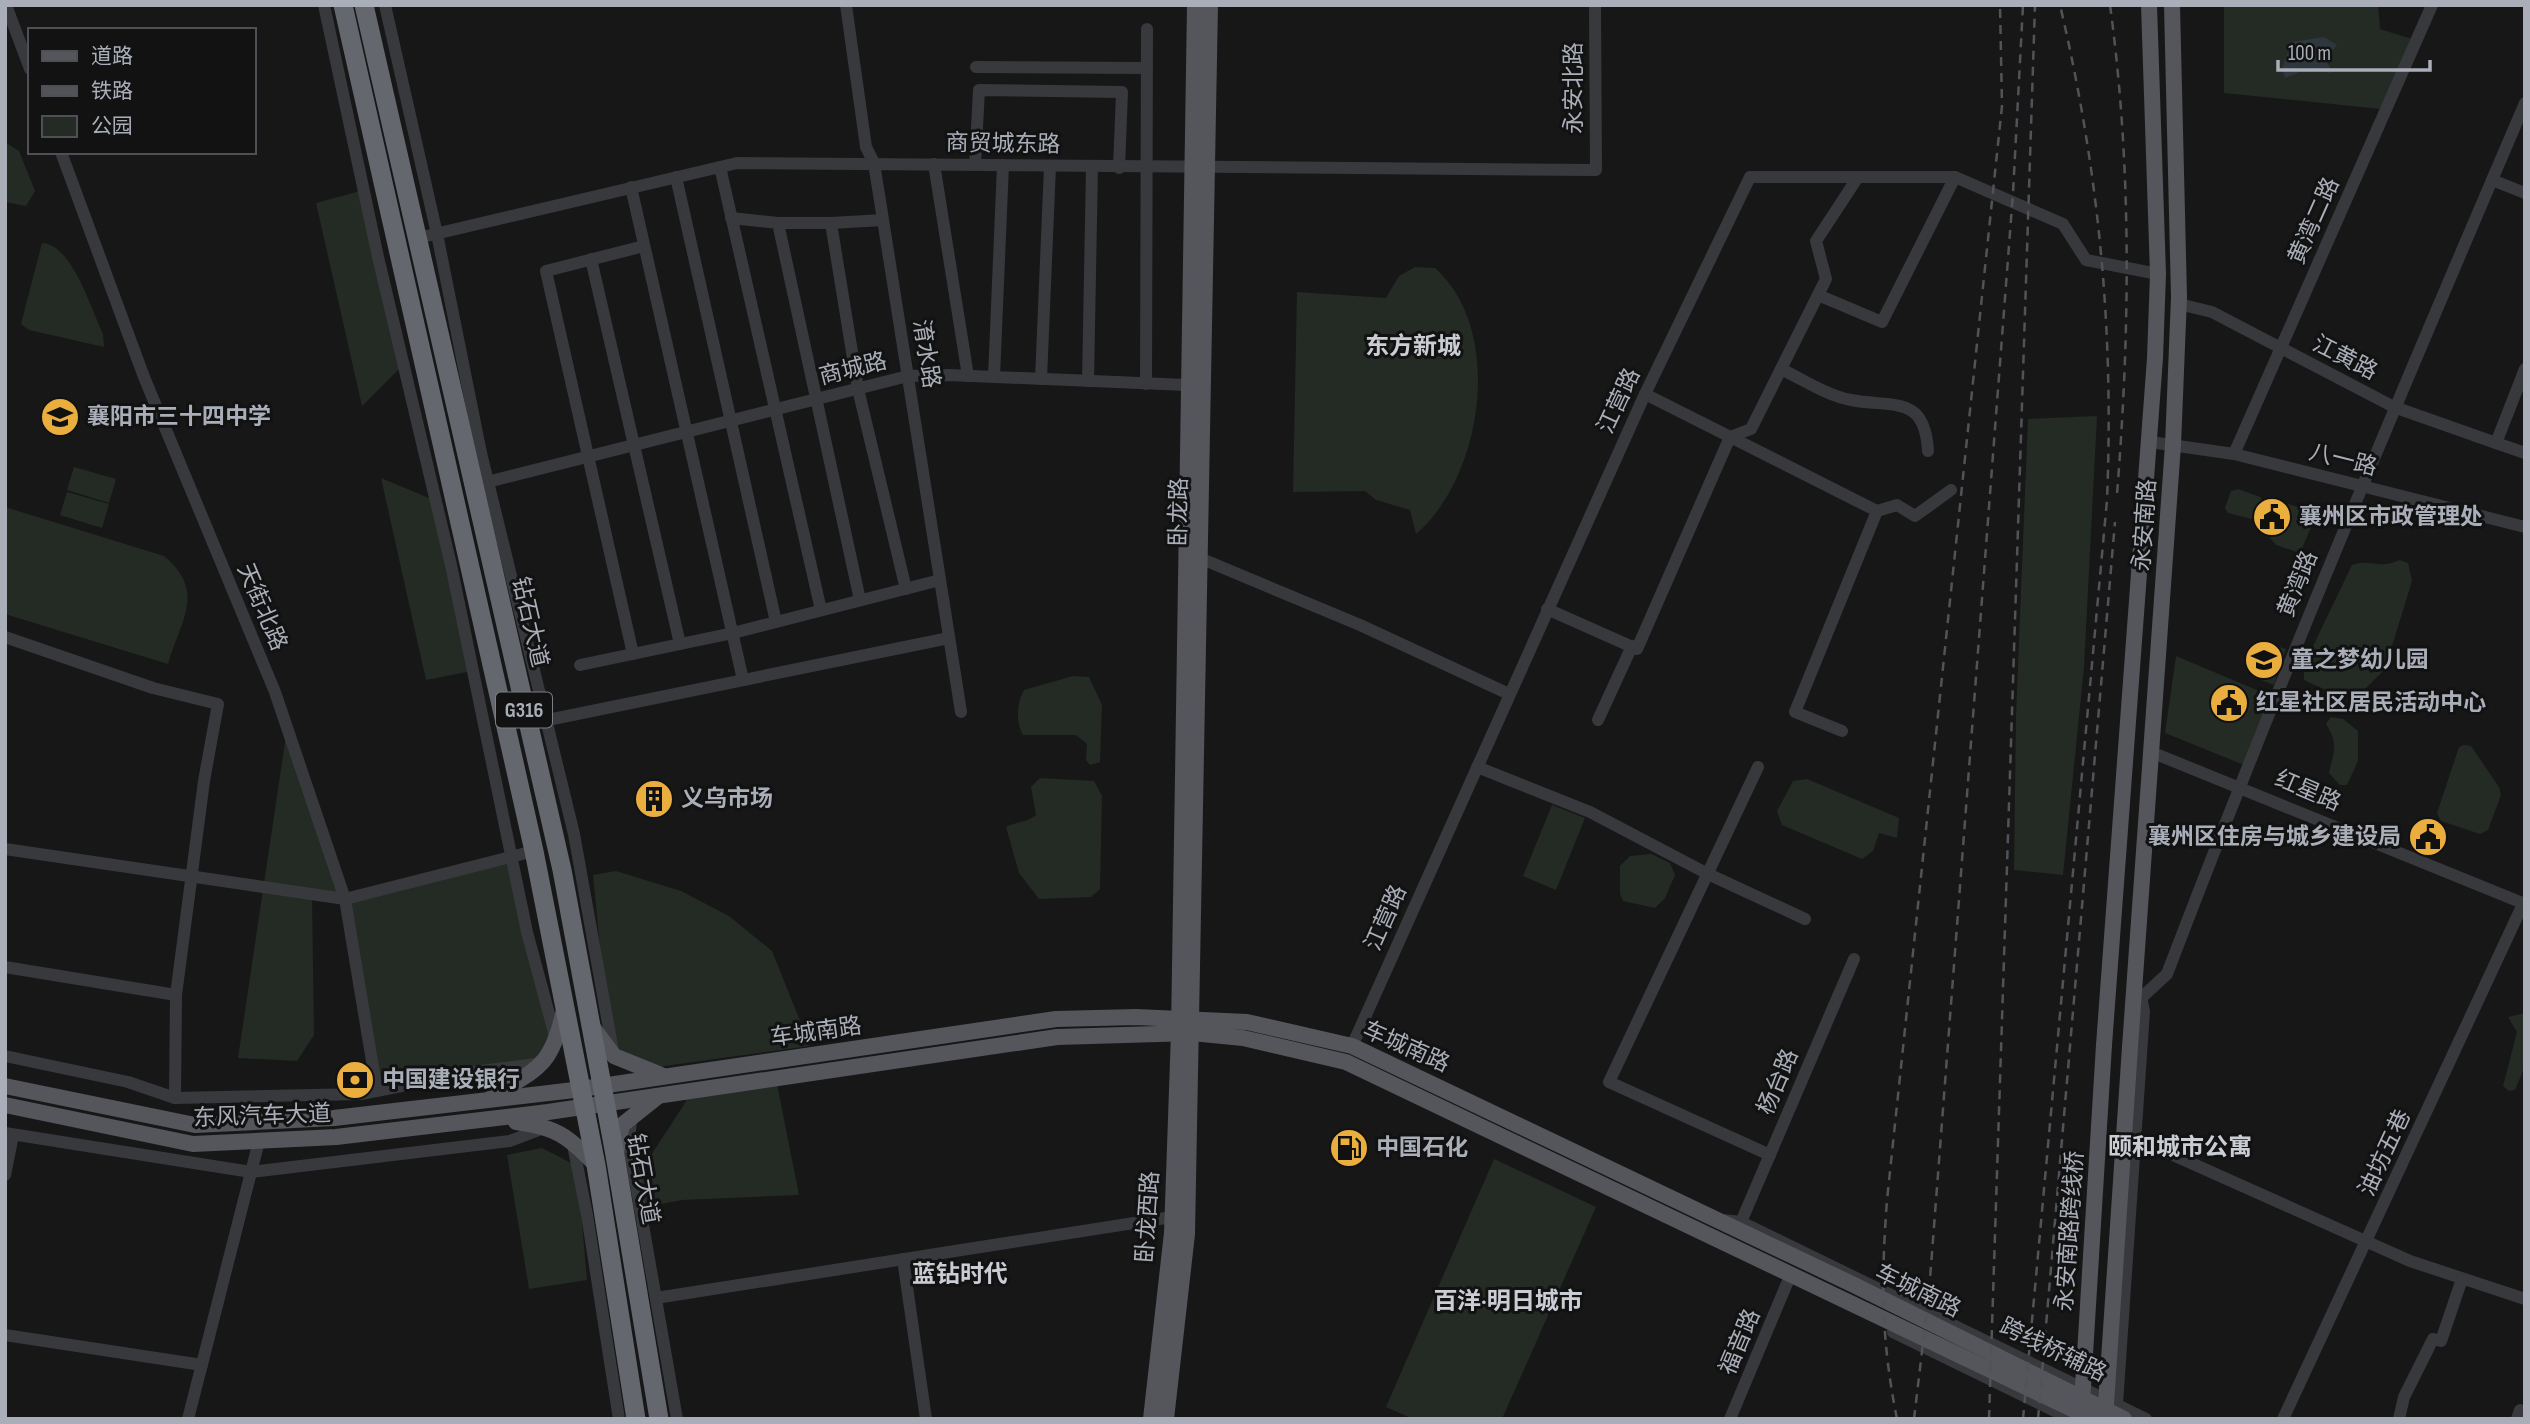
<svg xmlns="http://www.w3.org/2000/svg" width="2530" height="1424" font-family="'Sofia Sans Condensed','Noto Sans SC',sans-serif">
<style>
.green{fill:#232b24}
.water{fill:#2f373e}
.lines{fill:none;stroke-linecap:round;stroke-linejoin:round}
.minor{stroke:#38393d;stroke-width:12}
.major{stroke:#54565c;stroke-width:16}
.highway{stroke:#64676e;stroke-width:19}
.rail{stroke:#515358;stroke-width:2.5;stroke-dasharray:9 7;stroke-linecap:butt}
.major-bridge{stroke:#54565c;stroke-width:16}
.labels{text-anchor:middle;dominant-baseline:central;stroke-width:6;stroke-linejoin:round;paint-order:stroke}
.shield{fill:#121213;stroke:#7c7f86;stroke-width:2}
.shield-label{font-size:21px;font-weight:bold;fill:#a9aeb8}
.street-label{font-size:23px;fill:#a9aeb8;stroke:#121213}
.poi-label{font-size:23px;font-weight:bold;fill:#a9aeb8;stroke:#121213;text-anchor:start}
.neighbourhood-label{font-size:24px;font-weight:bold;fill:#cacdd4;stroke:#121213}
</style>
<rect width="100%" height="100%" fill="#171718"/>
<g class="green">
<polygon points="2224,5 2378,5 2380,29 2412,39 2381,109 2224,93"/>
<polygon points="5,142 19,151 35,191 26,206 5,202"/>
<polygon points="364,190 403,365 362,406 316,203"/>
<path d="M 42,243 C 72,244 91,309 103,334 L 104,347 L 29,330 L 21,324 Z"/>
<path d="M 1415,267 L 1435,268 C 1505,330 1483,477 1416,534 L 1410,510 L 1376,500 L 1365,491 L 1293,492 L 1297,292 L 1386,298 L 1399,276 Z"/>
<polygon points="2097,416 2084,667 2063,875 2014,870 2016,715 2028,419"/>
<polygon points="74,467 116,479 109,503 67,490"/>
<polygon points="381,478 436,501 472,671 426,680"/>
<polygon points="2238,489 2260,497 2263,502 2256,520 2228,513 2225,508 2231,491"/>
<polygon points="67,492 109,504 102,528 60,515"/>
<polygon points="2288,504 2312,511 2316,516 2300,553 2276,545 2270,538 2280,509"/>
<path d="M 5,507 L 164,556 C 207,592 180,621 168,664 L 5,614 Z"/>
<path d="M 2400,560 L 2408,563 L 2412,581 L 2385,669 L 2359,695 L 2328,691 L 2304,680 L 2304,665 L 2352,565 C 2371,558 2377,570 2400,560 Z"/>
<polygon points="2273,645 2286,649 2274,685 2261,680"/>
<polygon points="2176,656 2271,696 2244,765 2165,733"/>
<path d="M 1073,676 L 1089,677 L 1102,705 L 1100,762 L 1090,765 L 1086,760 L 1087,744 L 1076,735 L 1023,735 C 1015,722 1017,703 1024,690 Z"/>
<path d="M 2331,717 L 2343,719 L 2358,731 L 2358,761 L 2347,785 L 2340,785 L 2329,773 C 2334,749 2339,746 2326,724 Z"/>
<polygon points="287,729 345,899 511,857 557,1044 544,1063 377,1091 345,899 312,895 314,1035 297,1061 238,1058"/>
<polygon points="2464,745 2471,746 2499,787 2501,795 2488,830 2480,834 2441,821 2437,813 2459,747"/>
<path d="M 1040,778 L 1094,781 L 1102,796 L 1100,889 L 1091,897 L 1039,899 L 1019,873 L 1006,827 C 1017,821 1027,823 1036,815 L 1031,787 Z"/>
<polygon points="1807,779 1899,818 1897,838 1879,833 1873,851 1862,859 1782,825 1777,811 1793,781"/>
<polygon points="1552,805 1585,818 1556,890 1523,876"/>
<polygon points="1651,854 1670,863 1675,875 1665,898 1655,908 1623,901 1620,894 1620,866 1630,856"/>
<polygon points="616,871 681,891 729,916 772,951 810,1046 643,1069 614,1056 608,1030 593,875"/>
<polygon points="2525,1013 2525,1066 2515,1090 2509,1091 2503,1086 2517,1032 2508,1017"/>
<polygon points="776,1079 799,1195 682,1200 640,1208 635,1180 692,1092"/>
<polygon points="542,1148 577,1166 587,1280 529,1289 507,1155"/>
<polygon points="1494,1159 1596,1207 1502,1419 1413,1419 1386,1407"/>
</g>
<polygon class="water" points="2324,37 2337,45 2325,60 2331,69 2330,73 2310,68 2285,78 2282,68 2292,42"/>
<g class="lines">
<g class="minor">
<polyline points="6,5 30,69"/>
<polyline points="324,5 378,257 451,565 527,932 556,1040"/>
<polyline points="385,5 437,234 481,453 574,834 613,1051"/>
<polyline points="846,5 866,147 874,163 961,712"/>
<polyline points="976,67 1147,68"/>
<polyline points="61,152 144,377 275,692 345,899 377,1091"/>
<polyline points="934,164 968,376"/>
<polyline points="975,165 979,90 1122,92 1119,168"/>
<polyline points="720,167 821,610"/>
<polyline points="676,177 776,622"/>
<polyline points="2492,180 2525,193"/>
<polyline points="631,187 743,680"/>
<polyline points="731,218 778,223 860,600"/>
<polyline points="778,223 831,223 858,389 906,589"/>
<polyline points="831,223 883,220"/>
<polyline points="418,238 737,163 1596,170 1595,5"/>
<polyline points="591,259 680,644"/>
<polyline points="1818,295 1882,322 1955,177"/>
<polyline points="2179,304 2212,312 2394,407 2496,443"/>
<path d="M 1781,369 C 1802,379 1828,396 1851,400 C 1893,408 1925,394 1928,451"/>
<polyline points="2525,369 2496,443 2525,453"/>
<polyline points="994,377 1003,165"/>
<polyline points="1041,379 1050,166"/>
<polyline points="1088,381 1092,167"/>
<polyline points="1146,384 1147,29"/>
<polyline points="1645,394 1877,511 1795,712 1842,731"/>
<polyline points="2150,442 2234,454 2525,527"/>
<polyline points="2234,454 2432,5"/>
<polyline points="483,483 908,376 949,375 1187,385"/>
<polyline points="1877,511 1897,505 1915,516 1951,490"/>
<polyline points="1202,559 1360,625 1509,694"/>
<polyline points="1547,609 1637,649 1730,437 1751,429 1826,279 1816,241 1858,177"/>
<polyline points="5,637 153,688 218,704 204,781 176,995 175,1098"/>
<polyline points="633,654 546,271 644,246"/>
<polyline points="580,665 733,633 940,580"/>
<polyline points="1598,720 1632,646"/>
<polyline points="538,722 949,638"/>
<polyline points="2151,752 2525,904"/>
<polyline points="1477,767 1590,812 1708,874 1805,919"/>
<polyline points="1758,767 1609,1082 1770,1155"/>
<polyline points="5,849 345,899 534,851"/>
<polyline points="5,967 176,995"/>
<path d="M 2141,998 L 2167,974 C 2279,680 2401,392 2525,103"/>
<polyline points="1352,1046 1645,394 1750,177 1955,177 2063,224 2086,260 2158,274"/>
<polyline points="5,1056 128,1082 175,1098 361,1094 473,1072 544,1063"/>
<polyline points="631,1119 629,1145 677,1419"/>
<polyline points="5,1133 251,1172 510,1141 547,1127"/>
<polyline points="2135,1138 2410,1261 2525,1299"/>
<polyline points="572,1140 587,1215 619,1419"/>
<polyline points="5,1175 13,1135"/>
<polyline points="1723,1220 1741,1222 2146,1419"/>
<polyline points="1741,1222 1854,959"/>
<polyline points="903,1259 926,1419"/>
<polyline points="656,1298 1172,1217"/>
<polyline points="1893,1332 2071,1419"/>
<polyline points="5,1335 202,1365"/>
<polyline points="2117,1404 2144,1011 2140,993"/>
<polyline points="188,1419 259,1141"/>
<polyline points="1730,1419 1788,1281"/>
<polyline points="2283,1419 2523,904"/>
<polyline points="2399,1419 2404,1397 2433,1339 2441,1341 2462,1279"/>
<polyline points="2517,1419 2520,1410"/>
</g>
<g class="major">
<polyline points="591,1025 614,1056 661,1075"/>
<polyline points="2104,1045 2155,358 2158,274 2149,5"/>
<polyline points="2130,1047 2173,445 2179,297 2172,5"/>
<polyline points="5,1086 195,1125 334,1118 574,1090 1056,1019 1136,1017 1247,1022 1352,1046 1854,1285 2124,1419"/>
<path d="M 491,1097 C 538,1068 551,1068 564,1010"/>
<polyline points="5,1105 193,1144 336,1137 548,1112 1057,1037 1192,1033 1243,1038 1346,1062 2093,1419"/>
<path d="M 516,1122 C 556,1127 568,1136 596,1165"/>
<polyline points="616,1153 622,1125 656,1098"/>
<polyline points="1151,1419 1172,1233 1179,1032 1195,5"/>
<polyline points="1166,1419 1187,1234 1210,5"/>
</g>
<g class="highway">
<polyline points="343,5 534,851 596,1165 636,1419"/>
<polyline points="364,5 562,870 615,1155 659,1419"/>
</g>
<g class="rail">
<path d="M 2110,5 C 2132,167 2130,331 2117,494"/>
<path d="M 1897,1419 C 1881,1340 1881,1280 1887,1200 L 2002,106 L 2000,5"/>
<polyline points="1914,1419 1929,1292 2013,193 2023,5"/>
<polyline points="1989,1419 2035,5"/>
<path d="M 2023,1419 L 2107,500 C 2114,330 2099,171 2060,5"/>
<polyline points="2038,1419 2115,522"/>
</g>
<g class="major-bridge">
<polyline points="2081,1419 2104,1045"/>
<polyline points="2105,1419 2130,1047"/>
</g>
</g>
<defs>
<symbol id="school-disc" viewBox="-11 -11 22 22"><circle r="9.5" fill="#e9ae3e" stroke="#121213"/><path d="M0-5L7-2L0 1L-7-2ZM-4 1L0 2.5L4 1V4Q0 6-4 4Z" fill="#111"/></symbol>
<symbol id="civic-disc" viewBox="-11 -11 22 22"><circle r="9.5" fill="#e9ae3e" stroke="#121213"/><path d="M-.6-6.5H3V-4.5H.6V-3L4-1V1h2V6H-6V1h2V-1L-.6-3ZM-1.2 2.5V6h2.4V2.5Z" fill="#111"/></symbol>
<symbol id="building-disc" viewBox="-11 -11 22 22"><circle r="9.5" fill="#e9ae3e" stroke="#121213"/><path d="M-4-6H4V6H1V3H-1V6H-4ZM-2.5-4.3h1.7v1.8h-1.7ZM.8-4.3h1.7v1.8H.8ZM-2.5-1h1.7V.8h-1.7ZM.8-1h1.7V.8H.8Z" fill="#111"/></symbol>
<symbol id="bank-disc" viewBox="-11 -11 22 22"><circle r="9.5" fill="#e9ae3e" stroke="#121213"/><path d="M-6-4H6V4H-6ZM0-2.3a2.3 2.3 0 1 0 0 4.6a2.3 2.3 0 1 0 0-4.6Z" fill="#111"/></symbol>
<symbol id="fuel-disc" viewBox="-11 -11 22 22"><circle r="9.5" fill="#e9ae3e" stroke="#121213"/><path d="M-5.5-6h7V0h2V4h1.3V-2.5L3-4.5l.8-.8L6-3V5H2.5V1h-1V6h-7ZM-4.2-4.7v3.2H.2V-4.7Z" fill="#111"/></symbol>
</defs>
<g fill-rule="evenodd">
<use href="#school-disc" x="38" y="395" width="44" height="44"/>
<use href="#civic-disc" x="2250" y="495" width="44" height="44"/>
<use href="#school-disc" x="2242" y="638" width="44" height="44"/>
<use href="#civic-disc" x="2207" y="681" width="44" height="44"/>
<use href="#building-disc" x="632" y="777" width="44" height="44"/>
<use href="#civic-disc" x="2406" y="815" width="44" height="44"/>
<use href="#bank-disc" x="333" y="1058" width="44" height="44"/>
<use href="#fuel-disc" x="1327" y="1126" width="44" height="44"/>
</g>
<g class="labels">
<rect class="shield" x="496" y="692.5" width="56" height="35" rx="5"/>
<g class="shield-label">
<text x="524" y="710">G316</text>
</g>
<g class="street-label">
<text transform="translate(1574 88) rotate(-90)">永安北路</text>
<text transform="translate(1003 144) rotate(1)">商贸城东路</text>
<text transform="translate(2314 221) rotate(-66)">黄湾二路</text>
<text transform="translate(926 354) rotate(81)">淯水路</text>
<text transform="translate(2345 358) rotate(27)">江黄路</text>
<text transform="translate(853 369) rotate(-14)">商城路</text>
<text transform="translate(1619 401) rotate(-65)">江营路</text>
<text transform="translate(2343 460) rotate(14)">八一路</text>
<text transform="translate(1179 512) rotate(-89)">卧龙路</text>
<text transform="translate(2145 525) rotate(-86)">永安南路</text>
<text transform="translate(2298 584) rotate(-68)">黄湾路</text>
<text transform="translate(262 607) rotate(67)">天街北路</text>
<text transform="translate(530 622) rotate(77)">钻石大道</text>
<text transform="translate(2308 791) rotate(23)">红星路</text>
<text transform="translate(1386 918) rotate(-66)">江营路</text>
<text transform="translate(816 1032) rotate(-8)">车城南路</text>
<text transform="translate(1406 1047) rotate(24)">车城南路</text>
<text transform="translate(1778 1082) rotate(-67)">杨台路</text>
<text transform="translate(262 1116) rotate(-2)">东风汽车大道</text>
<text transform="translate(2385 1153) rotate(-65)">油坊五巷</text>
<text transform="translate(643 1179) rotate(80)">钻石大道</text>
<text transform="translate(1148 1217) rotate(-86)">卧龙西路</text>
<text transform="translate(2070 1231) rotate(-86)">永安南路跨线桥</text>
<text transform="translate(1918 1291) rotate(26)">车城南路</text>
<text transform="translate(1740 1342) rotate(-67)">福音路</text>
<text transform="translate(2053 1350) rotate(26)">跨线桥辅路</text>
</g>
<g class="poi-label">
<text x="87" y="417">襄阳市三十四中学</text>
<text x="2299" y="517">襄州区市政管理处</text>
<text x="2291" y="660">童之梦幼儿园</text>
<text x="2256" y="703">红星社区居民活动中心</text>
<text x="681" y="799">义乌市场</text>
<text x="2401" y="837" text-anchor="end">襄州区住房与城乡建设局</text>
<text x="382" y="1080">中国建设银行</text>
<text x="1376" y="1148">中国石化</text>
</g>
<g class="neighbourhood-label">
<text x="1413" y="346">东方新城</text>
<text x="2180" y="1147">颐和城市公寓</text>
<text x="960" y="1274">蓝钻时代</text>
<text x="1508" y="1301">百洋·明日城市</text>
</g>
</g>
<rect width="2530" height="1424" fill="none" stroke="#a9aeb8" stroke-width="14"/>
<rect x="28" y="28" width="228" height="126" fill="#121213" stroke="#4e5055" stroke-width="2"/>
<rect x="42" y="51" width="35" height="10" fill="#54565c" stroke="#4e5055" stroke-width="2"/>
<text x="91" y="63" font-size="21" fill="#a9aeb8">道路</text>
<rect x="42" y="86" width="35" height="10" fill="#515358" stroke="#4e5055" stroke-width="2"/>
<text x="91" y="98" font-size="21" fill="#a9aeb8">铁路</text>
<rect x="42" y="116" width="35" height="21" fill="#232b24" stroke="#4e5055" stroke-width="2"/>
<text x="91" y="133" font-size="21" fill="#a9aeb8">公园</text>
<path d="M2278 60v10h152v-10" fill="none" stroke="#a9aeb8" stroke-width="3.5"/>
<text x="2288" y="60" font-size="21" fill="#a9aeb8" stroke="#121213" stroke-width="5" paint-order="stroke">100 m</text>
</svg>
